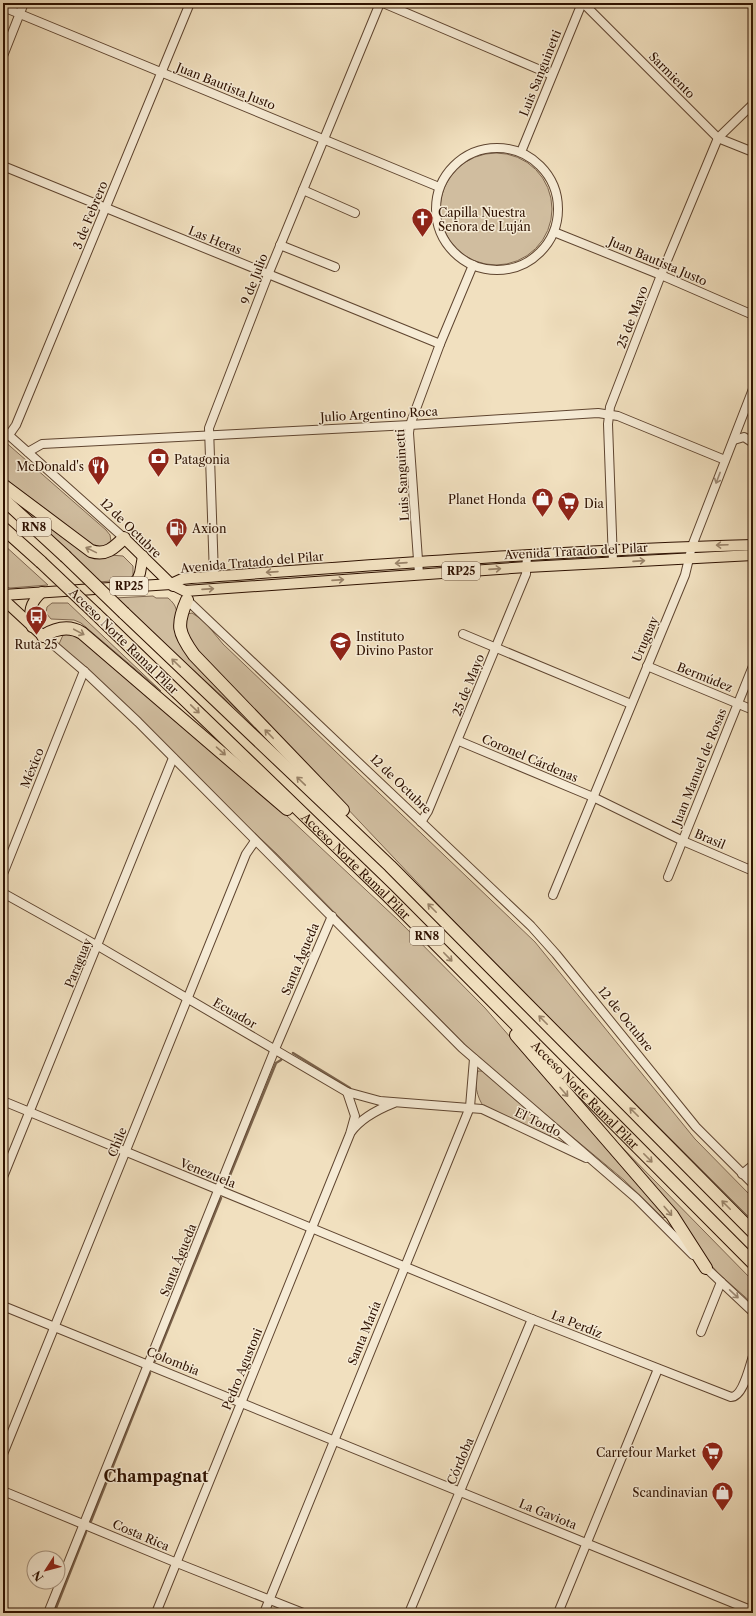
<svg xmlns="http://www.w3.org/2000/svg" width="756" height="1616" font-family="'Libre Caslon Text',serif">
<style>
.green{fill:#d0bd9f;stroke:#7f6750}
.lines{fill:none;stroke-linecap:round;stroke-linejoin:round}
.stream{stroke:#7b634c;stroke-width:2.5}
.minor-casing{stroke:#5f4530;stroke-width:10}
.major-casing{stroke:#2e1100;stroke-width:12}
.highway-casing{stroke:#2e1100;stroke-width:14}
.minor{stroke:#f6ebd5;stroke-width:8}
.major{stroke:#f1e0bf;stroke-width:10}
.highway{stroke:#f1e0bf;stroke-width:12}
.highway-bridge-casing{stroke:#2e1100;stroke-width:14;stroke-linecap:butt}
.highway-bridge{stroke:#f1e0bf;stroke-width:12}
.oneway{stroke:#9c8975}
.oneway2{stroke:#998369}
.labels{text-anchor:middle;dominant-baseline:central;stroke-width:3;stroke-linejoin:round;paint-order:stroke}
.shield{fill:#f6ebd5;stroke:#6a5240;stroke-width:1}
.shield-label{font-size:11px;font-weight:bold;fill:#2e1100}
.street-label{font-size:12px;fill:#2e1100;stroke:#f6ebd5}
.poi-label{font-size:12px;fill:#2e1100;stroke:#f6ebd5;text-anchor:start}
.district-label{font-size:16px;font-weight:bold;fill:#2e1100;stroke:#f6ebd5}
</style>
<rect width="100%" height="100%" fill="#f1e0bf"/>
<filter id="stains"><feTurbulence type="fractalNoise" baseFrequency=".005" numOctaves="4"/><feColorMatrix values="0 0 0 0 .2 0 0 0 0 .09 0 0 0 0 .02 0 0 0 .5 -.17"/></filter>
<radialGradient id="worn" r=".72"><stop offset=".6" stop-color="#630" stop-opacity="0"/><stop offset="1" stop-color="#630" stop-opacity=".3"/></radialGradient>
<g class="green">
<circle cx="496" cy="209" r="56"/>
<polygon points="3,440 106,530 110,535 111,541 108,545 96,548 3,480"/>
<polygon points="3,489 43,519 110,555 123,556 133,566 133,575 128,580 97,582 3,494"/>
<polygon points="3,544 48,585 10,588 3,586"/>
<path d="M 153,596 L 156,598 L 168,598 C 178,606 178,613 175,626 L 257,728 L 114,598 Z"/>
<polygon points="52,603 68,603 161,691 81,623 74,620 51,619 46,613 47,607"/>
<polygon points="192,613 204,621 223,644 535,942 695,1139 753,1198 753,1221 483,952 291,749 203,661 184,634 187,614"/>
<polygon points="71,633 79,636 239,771 398,920 485,1008 666,1217 663,1218 624,1180 479,1059 276,853 217,798 59,644 63,635"/>
<path d="M 478,1071 L 483,1071 L 551,1131 L 551,1135 L 548,1137 L 484,1107 C 477,1098 473,1081 478,1071 Z"/>
<polygon points="605,1130 753,1281 753,1304 718,1273 704,1257"/>
</g>
<g class="lines">
<g class="stream">
<polyline points="293,1053 350,1088"/>
<polyline points="226,1185 276,1063 281,1060"/>
<polyline points="155,1361 221,1198"/>
<polyline points="91,1521 150,1373"/>
<polyline points="54,1613 86,1532"/>
</g>
<defs>
<g id="minor">
<polyline points="383,3 552,75"/>
<polyline points="583,3 718,138 753,152"/>
<polyline points="3,7 439,187"/>
<polyline points="3,56 24,3"/>
<circle cx="497" cy="209" r="61"/>
<polyline points="521,152 582,3"/>
<polyline points="3,166 440,344"/>
<polyline points="303,190 355,213"/>
<polyline points="554,232 661,275 753,315"/>
<polyline points="280,245 335,267"/>
<polyline points="3,430 124,538"/>
<polyline points="9,435 16,425 190,3"/>
<polyline points="734,440 744,437 753,443"/>
<polyline points="28,452 42,444 410,425 598,413 618,416 725,460"/>
<polyline points="613,562 608,424 610,407 661,275 718,138 753,104"/>
<polyline points="419,574 409,433 410,425 440,344 473,265"/>
<polyline points="214,576 209,428 268,275 380,3"/>
<polyline points="187,600 531,926 556,954 696,1127 753,1184"/>
<polyline points="463,634 631,704"/>
<polyline points="43,636 84,671 138,722 462,1048 636,1198 693,1255"/>
<polyline points="647,666 753,710"/>
<polyline points="459,741 593,797 683,841 753,871"/>
<polyline points="421,822 428,811 526,574 527,555"/>
<polyline points="3,874 84,671"/>
<polyline points="668,877 753,666"/>
<polyline points="3,893 98,946 347,1092 380,1101 482,1109 586,1158"/>
<polyline points="553,895 685,575 692,546 753,389"/>
<path d="M 3,1101 L 532,1319 L 731,1397 C 743,1397 749,1368 753,1356"/>
<path d="M 351,1132 C 361,1118 379,1109 394,1103"/>
<polyline points="742,1174 753,1165"/>
<polyline points="3,1177 173,758"/>
<polyline points="703,1265 753,1312"/>
<polyline points="3,1306 753,1611"/>
<polyline points="701,1332 721,1282"/>
<polyline points="3,1454 246,854 255,841"/>
<polyline points="3,1491 177,1563 303,1613"/>
<polyline points="48,1613 275,1049 332,916"/>
<polyline points="156,1613 350,1134 355,1116 347,1092"/>
<polyline points="264,1613 470,1107 474,1059"/>
<polyline points="409,1613 532,1319"/>
<polyline points="558,1613 658,1369"/>
</g>
<g id="major">
<polyline points="124,538 173,586"/>
<polyline points="171,584 185,591 527,567 753,555"/>
<polyline points="135,586 140,573 143,556"/>
<path d="M 3,595 L 171,584 L 182,579 L 191,578 C 378,565 566,550 753,545"/>
<polyline points="3,599 43,636"/>
<path d="M 32,627 C 28,612 30,603 42,592"/>
</g>
<g id="highway">
<path d="M 3,485 L 91,551 C 106,556 114,548 124,538"/>
<polyline points="3,499 65,556"/>
<polyline points="3,528 41,562"/>
<path d="M 187,600 C 176,625 178,633 194,655 L 343,810"/>
<polyline points="124,613 390,866 753,1232"/>
<path id="s1" d="M 96,614 L 386,894 L 753,1263"/>
<path d="M 43,636 C 56,628 69,625 82,633 L 287,809"/>
<polyline points="516,1035 672,1215 706,1268"/>
</g>
</defs>
<use href="#minor" class="minor-casing"/>
<use href="#major" class="major-casing"/>
<use href="#highway" class="highway-casing"/>
<use href="#minor" class="minor"/>
<use href="#major" class="major"/>
<use href="#highway" class="highway"/>
<defs>
<g id="highway-bridge">
<polyline points="65,556 124,613"/>
<polyline points="41,562 96,614"/>
</g>
</defs>
<use href="#highway-bridge" class="highway-bridge-casing"/>
<use href="#highway-bridge" class="highway-bridge"/>
</g>
<defs><path id="oneway-shaft" d="M-6 0H5M1.5-3L5.5 0L1.5 3" fill="none" stroke-width="1.6" stroke-linecap="round" stroke-linejoin="round"/></defs>
<g class="oneway">
<use href="#oneway-shaft" transform="translate(718 478) rotate(111)"/>
<use href="#oneway-shaft" transform="translate(734 1294) rotate(43)"/>
</g>
<g class="oneway2">
<use href="#oneway-shaft" transform="translate(722 545) rotate(178)"/>
<use href="#oneway-shaft" transform="translate(91 550) rotate(-154)"/>
<use href="#oneway-shaft" transform="translate(639 561) rotate(-4)"/>
<use href="#oneway-shaft" transform="translate(401 563) rotate(176)"/>
<use href="#oneway-shaft" transform="translate(495 569) rotate(-4)"/>
<use href="#oneway-shaft" transform="translate(272 572) rotate(176)"/>
<use href="#oneway-shaft" transform="translate(338 580) rotate(-4)"/>
<use href="#oneway-shaft" transform="translate(208 589) rotate(-4)"/>
<use href="#oneway-shaft" transform="translate(79 632) rotate(28)"/>
<use href="#oneway-shaft" transform="translate(176 663) rotate(-136)"/>
<use href="#oneway-shaft" transform="translate(195 709) rotate(44)"/>
<use href="#oneway-shaft" transform="translate(269 734) rotate(-134)"/>
<use href="#oneway-shaft" transform="translate(221 751) rotate(41)"/>
<use href="#oneway-shaft" transform="translate(301 781) rotate(-136)"/>
<use href="#oneway-shaft" transform="translate(432 908) rotate(-135)"/>
<use href="#oneway-shaft" transform="translate(448 957) rotate(46)"/>
<use href="#oneway-shaft" transform="translate(543 1020) rotate(-135)"/>
<use href="#oneway-shaft" transform="translate(564 1092) rotate(49)"/>
<use href="#oneway-shaft" transform="translate(634 1112) rotate(-135)"/>
<use href="#oneway-shaft" transform="translate(648 1158) rotate(45)"/>
<use href="#oneway-shaft" transform="translate(726 1205) rotate(-135)"/>
<use href="#oneway-shaft" transform="translate(668 1211) rotate(50)"/>
</g>
<defs>
<symbol id="church-pin" viewBox="-11 -11 22 30"><path d="M0 17L-7.5 6A9.5 9.5 0 1 1 7.5 6Z" fill="#8f2418" stroke="#f6ebd5"/><path d="M-1.2-6h2.4v3.5h3.3v2.4h-3.3V6h-2.4V-.1h-3.3v-2.4h3.3Z" fill="#fff"/></symbol>
<symbol id="bank-pin" viewBox="-11 -11 22 30"><path d="M0 17L-7.5 6A9.5 9.5 0 1 1 7.5 6Z" fill="#8f2418" stroke="#f6ebd5"/><path d="M-6-4H6V4H-6ZM0-2.3a2.3 2.3 0 1 0 0 4.6a2.3 2.3 0 1 0 0-4.6Z" fill="#fff"/></symbol>
<symbol id="restaurant-pin" viewBox="-11 -11 22 30"><path d="M0 17L-7.5 6A9.5 9.5 0 1 1 7.5 6Z" fill="#8f2418" stroke="#f6ebd5"/><path d="M-5-6h1v4h1v-4h1v4h1v-4h1v5L-1.5 .5V6h-2V.5L-5-1ZM5-6V6H3V1.5H1.5Q1.5-4 5-6Z" fill="#fff"/></symbol>
<symbol id="shop-pin" viewBox="-11 -11 22 30"><path d="M0 17L-7.5 6A9.5 9.5 0 1 1 7.5 6Z" fill="#8f2418" stroke="#f6ebd5"/><path d="M-5-2.5h2.3a2.7 3.5 0 0 1 5.4 0H5L5.5 6h-11ZM-1.5-2.5h3a1.5 2.3 0 0 0-3 0Z" fill="#fff"/></symbol>
<symbol id="supermarket-pin" viewBox="-11 -11 22 30"><path d="M0 17L-7.5 6A9.5 9.5 0 1 1 7.5 6Z" fill="#8f2418" stroke="#f6ebd5"/><path d="M-6-5.5h2.5l.6 2H6L4.5 2H-2.5L-4.4-4H-6ZM-1.5 3.2a1.3 1.3 0 1 0 .1 0ZM3 3.2a1.3 1.3 0 1 0 .1 0Z" fill="#fff"/></symbol>
<symbol id="fuel-pin" viewBox="-11 -11 22 30"><path d="M0 17L-7.5 6A9.5 9.5 0 1 1 7.5 6Z" fill="#8f2418" stroke="#f6ebd5"/><path d="M-5.5-6h7V0h2V4h1.3V-2.5L3-4.5l.8-.8L6-3V5H2.5V1h-1V6h-7ZM-4.2-4.7v3.2H.2V-4.7Z" fill="#fff"/></symbol>
<symbol id="bus-pin" viewBox="-11 -11 22 30"><path d="M0 17L-7.5 6A9.5 9.5 0 1 1 7.5 6Z" fill="#8f2418" stroke="#f6ebd5"/><path d="M-5-6H5V4H4V6H2V4H-2V6H-4V4H-5ZM-3.5-4V0h7V-4ZM-3.5 1.2v1.5H-2V1.2ZM2 1.2v1.5H3.5V1.2Z" fill="#fff"/></symbol>
<symbol id="school-pin" viewBox="-11 -11 22 30"><path d="M0 17L-7.5 6A9.5 9.5 0 1 1 7.5 6Z" fill="#8f2418" stroke="#f6ebd5"/><path d="M0-5L7-2L0 1L-7-2ZM-4 1L0 2.5L4 1V4Q0 6-4 4Z" fill="#fff"/></symbol>
</defs>
<g fill-rule="evenodd">
<use href="#church-pin" x="410" y="206" width="25" height="34"/>
<use href="#bank-pin" x="146" y="446" width="25" height="34"/>
<use href="#restaurant-pin" x="86" y="454" width="25" height="34"/>
<use href="#shop-pin" x="530" y="486" width="25" height="34"/>
<use href="#supermarket-pin" x="556" y="490" width="25" height="34"/>
<use href="#fuel-pin" x="164" y="516" width="25" height="34"/>
<use href="#bus-pin" x="24" y="604" width="25" height="34"/>
<use href="#school-pin" x="328" y="630" width="25" height="34"/>
<use href="#supermarket-pin" x="700" y="1440" width="25" height="34"/>
<use href="#shop-pin" x="710" y="1480" width="25" height="34"/>
</g>
<g class="labels">
<g class="shield">
<rect x="17" y="518" width="34" height="18" rx="3"/>
<rect x="442" y="562" width="38" height="18" rx="3"/>
<rect x="110" y="577" width="38" height="18" rx="3"/>
<rect x="410" y="927" width="34" height="18" rx="3"/>
</g>
<g class="shield-label">
<text x="34" y="527">RN8</text>
<text x="461" y="571">RP25</text>
<text x="129" y="586">RP25</text>
<text x="427" y="936">RN8</text>
</g>
<g class="street-label">
<text transform="translate(540 73) rotate(-68)">Luis Sanguinetti</text>
<text transform="translate(672 75) rotate(45)">Sarmiento</text>
<text transform="translate(226 86) rotate(22)">Juan Bautista Justo</text>
<text transform="translate(90 215) rotate(-68)">3 de Febrero</text>
<text transform="translate(215 240) rotate(22)">Las Heras</text>
<text transform="translate(658 261) rotate(23)">Juan Bautista Justo</text>
<text transform="translate(254 279) rotate(-69)">9 de Julio</text>
<text transform="translate(632 317) rotate(-69)">25 de Mayo</text>
<text transform="translate(379 414) rotate(-3)">Julio Argentino Roca</text>
<text transform="translate(402 475) rotate(-93)">Luis Sanguinetti</text>
<text transform="translate(131 528) rotate(44)">12 de Octubre</text>
<text transform="translate(576 551) rotate(-3)">Avenida Tratado del Pilar</text>
<text transform="translate(252 562) rotate(-5)">Avenida Tratado del Pilar</text>
<text transform="translate(645 639) rotate(-67)">Uruguay</text>
<text transform="translate(124 641) rotate(44)">Acceso Norte Ramal Pilar</text>
<text transform="translate(705 677) rotate(22)">Bermúdez</text>
<text transform="translate(468 685) rotate(-68)">25 de Mayo</text>
<text transform="translate(530 758) rotate(23)">Coronel Cárdenas</text>
<text transform="translate(699 767) rotate(-68)">Juan Manuel de Rosas</text>
<text transform="translate(32 768) rotate(-68)">México</text>
<text transform="translate(401 784) rotate(44)">12 de Octubre</text>
<text transform="translate(710 839) rotate(23)">Brasil</text>
<text stroke="none"><textPath href="#s1" startOffset="362">Acceso Norte Ramal Pilar</textPath></text>
<text transform="translate(300 959) rotate(-67)">Santa Águeda</text>
<text transform="translate(78 963) rotate(-68)">Paraguay</text>
<text transform="translate(235 1013) rotate(30)">Ecuador</text>
<text transform="translate(626 1019) rotate(51)">12 de Octubre</text>
<text stroke="none"><textPath href="#s1" startOffset="686">Acceso Norte Ramal Pilar</textPath></text>
<text transform="translate(538 1122) rotate(26)">El Tordo</text>
<text transform="translate(117 1142) rotate(-68)">Chile</text>
<text transform="translate(208 1173) rotate(22)">Venezuela</text>
<text transform="translate(178 1260) rotate(-68)">Santa Águeda</text>
<text transform="translate(577 1324) rotate(22)">La Perdíz</text>
<text transform="translate(364 1333) rotate(-68)">Santa María</text>
<text transform="translate(173 1361) rotate(22)">Colombia</text>
<text transform="translate(242 1369) rotate(-68)">Pedro Agustoni</text>
<text transform="translate(460 1461) rotate(-67)">Córdoba</text>
<text transform="translate(548 1514) rotate(22)">La Gaviota</text>
<text transform="translate(141 1535) rotate(23)">Costa Rica</text>
</g>
<g class="poi-label">
<text x="438" y="212">Capilla Nuestra<tspan x="438" dy="14">Señora de Luján</tspan></text>
<text x="174" y="459">Patagonia</text>
<text x="84" y="466" text-anchor="end">McDonald's</text>
<text x="526" y="499" text-anchor="end">Planet Honda</text>
<text x="584" y="503">Dia</text>
<text x="192" y="528">Axion</text>
<text x="356" y="636">Instituto<tspan x="356" dy="14">Divino Pastor</tspan></text>
<text x="36" y="644" text-anchor="middle">Ruta 25</text>
<text x="696" y="1452" text-anchor="end">Carrefour Market</text>
<text x="708" y="1492" text-anchor="end">Scandinavian</text>
</g>
<g class="district-label">
<text x="156" y="1476">Champagnat</text>
</g>
</g>
<rect width="756" height="1616" fill="none" stroke="#f1e0bf" stroke-width="16"/>
<rect x="4" y="4" width="748" height="1608" fill="none" stroke="#2e1100" stroke-width="2"/>
<rect x="8" y="8" width="740" height="1600" fill="none" stroke="#2e1100"/>
<g transform="translate(46 1570) rotate(234)"><circle r="19" fill="#f6ebd5" stroke="#a69480"/>
<path d="M0-3L7 15L0 10L-7 15Z" fill="#8f2418"/>
<text y="-6" font-size="11" font-weight="bold" text-anchor="middle" fill="#2e1100">N</text>
</g>
<rect width="100%" height="100%" filter="url(#stains)"/>
<rect width="100%" height="100%" fill="url(#worn)"/>
</svg>
